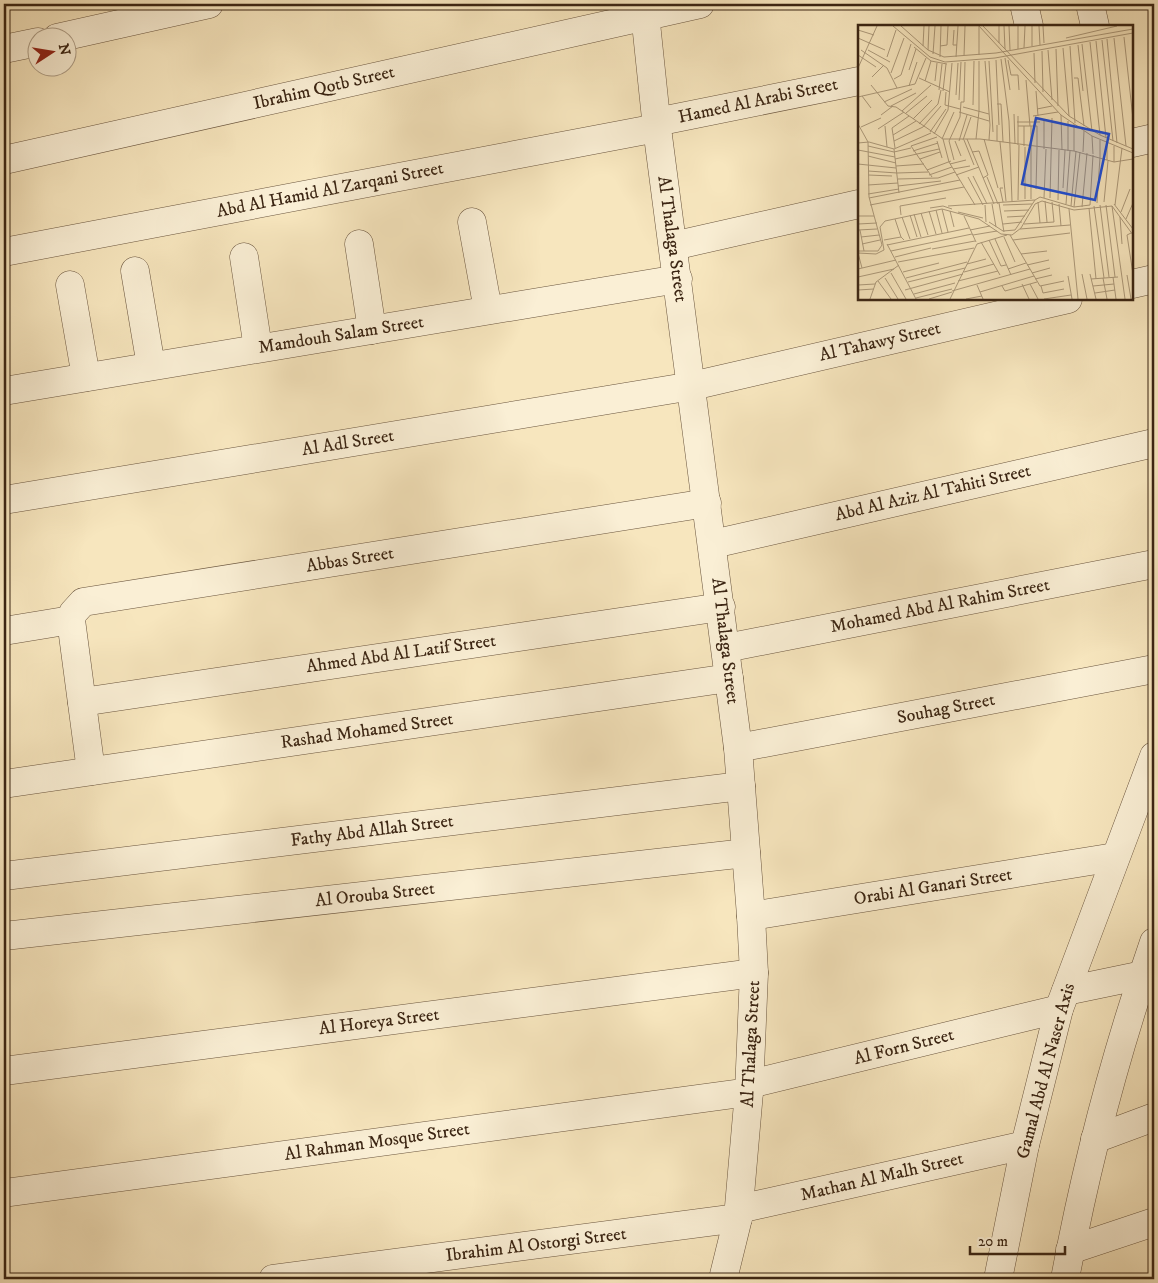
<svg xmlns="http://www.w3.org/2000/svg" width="1158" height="1283" font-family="'IM FELL DW Pica',serif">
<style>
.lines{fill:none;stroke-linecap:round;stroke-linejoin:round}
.minor-casing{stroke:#6a553e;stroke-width:29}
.minor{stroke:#faefd5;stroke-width:28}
.labels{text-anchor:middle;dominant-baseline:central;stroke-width:4;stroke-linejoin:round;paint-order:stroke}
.street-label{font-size:18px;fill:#3b2513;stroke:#faefd5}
.inset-road{fill:none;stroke:#ac997a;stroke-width:1}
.view{fill:#1d4ed8;fill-opacity:0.15;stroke:#1d4ed8;stroke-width:2.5}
.inset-edge{fill:none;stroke:#3b2513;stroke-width:2.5}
</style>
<rect width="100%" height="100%" fill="#f7e6be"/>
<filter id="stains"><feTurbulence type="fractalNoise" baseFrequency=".004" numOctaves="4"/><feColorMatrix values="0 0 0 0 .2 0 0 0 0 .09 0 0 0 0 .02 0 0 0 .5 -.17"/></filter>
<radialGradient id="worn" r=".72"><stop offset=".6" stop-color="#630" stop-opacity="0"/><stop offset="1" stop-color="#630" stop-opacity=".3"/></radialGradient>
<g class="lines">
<defs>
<g id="minor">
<polyline points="644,4 657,128 738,748 751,916 754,973 749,1092 738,1218 723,1279"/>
<polyline points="1024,4 1029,26"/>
<polyline points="1090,4 1095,26"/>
<polyline points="57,38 209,4"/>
<polyline points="4,49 38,42"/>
<polyline points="656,122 859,81"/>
<polyline points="1132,143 1154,138"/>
<polyline points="4,160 700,4"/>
<polyline points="472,222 488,310"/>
<polyline points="359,244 372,330"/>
<polyline points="673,246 859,204"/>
<polyline points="4,252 657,128"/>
<polyline points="244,257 258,348"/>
<polyline points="135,271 151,366"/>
<polyline points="1132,284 1154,279"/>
<polyline points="70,285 86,377"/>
<polyline points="4,391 678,279"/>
<polyline points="4,500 692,386 1068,299"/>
<polyline points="713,544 1154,443"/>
<polyline points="71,620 91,771"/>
<polyline points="4,631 71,620 73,613 83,602 707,503"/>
<polyline points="726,648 1154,564"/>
<polyline points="82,702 721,607"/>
<polyline points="738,748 1154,669"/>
<polyline points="4,784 729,678"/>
<polyline points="4,876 741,786"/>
<polyline points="751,916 1115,857"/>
<polyline points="4,936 746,853"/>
<polyline points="1066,991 1143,975 1154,972"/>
<polyline points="4,1071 754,973"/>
<polyline points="750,1084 1059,1009"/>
<polyline points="1095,1139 1154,1117"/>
<polyline points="4,1193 749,1092"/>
<polyline points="739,1209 1025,1145"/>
<polyline points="1070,1250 1154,1222"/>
<polyline points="273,1279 738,1218"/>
<polyline points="998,1279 1025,1145 1059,1009 1154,756"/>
<path d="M 1065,1279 C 1086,1165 1116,1052 1154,942"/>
</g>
</defs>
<use href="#minor" class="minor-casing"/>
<use href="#minor" class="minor"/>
</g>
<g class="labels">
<g class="street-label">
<text transform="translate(324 88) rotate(-13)">Ibrahim Qotb Street</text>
<text transform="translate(758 101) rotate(-12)">Hamed Al Arabi Street</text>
<text transform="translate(330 190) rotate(-11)">Abd Al Hamid Al Zarqani Street</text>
<text transform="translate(672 239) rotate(82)">Al Thalaga Street</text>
<text transform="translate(341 335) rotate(-9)">Mamdouh Salam Street</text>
<text transform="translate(880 342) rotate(-13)">Al Tahawy Street</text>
<text transform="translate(348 443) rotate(-9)">Al Adl Street</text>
<text transform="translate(933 493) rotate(-13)">Abd Al Aziz Al Tahiti Street</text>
<text transform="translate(350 560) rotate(-9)">Abbas Street</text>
<text transform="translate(940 606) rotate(-11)">Mohamed Abd Al Rahim Street</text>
<text transform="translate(725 641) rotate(83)">Al Thalaga Street</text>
<text transform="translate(401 654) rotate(-8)">Ahmed Abd Al Latif Street</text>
<text transform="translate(946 709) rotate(-11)">Souhag Street</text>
<text transform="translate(367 731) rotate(-8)">Rashad Mohamed Street</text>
<text transform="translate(372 831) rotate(-7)">Fathy Abd Allah Street</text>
<text transform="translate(933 887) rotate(-9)">Orabi Al Ganari Street</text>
<text transform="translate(375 895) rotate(-6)">Al Orouba Street</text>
<text transform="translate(379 1022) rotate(-7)">Al Horeya Street</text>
<text transform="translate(751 1044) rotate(-87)">Al Thalaga Street</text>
<text transform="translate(904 1047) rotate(-14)">Al Forn Street</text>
<text transform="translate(1046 1071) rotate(-75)">Gamal Abd Al Naser Axis</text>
<text transform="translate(377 1142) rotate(-8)">Al Rahman Mosque Street</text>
<text transform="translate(882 1177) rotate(-13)">Mathan Al Malh Street</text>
<text transform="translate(536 1245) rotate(-7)">Ibrahim Al Ostorgi Street</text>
</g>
</g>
<g transform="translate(858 25)">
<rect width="275" height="275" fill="#f7e6be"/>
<path class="inset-road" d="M 35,1 L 72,32 L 87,37 L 137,33 L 275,8M 43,1 L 70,25 L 86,32 L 138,28 L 275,4M 121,1 L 203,90 L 234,111 L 275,128M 121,1 L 121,30M 125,1 L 211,91 L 242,110 L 275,124M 141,1 L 141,18M 146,1 L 147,24M 151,1 L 152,25M 174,1 L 174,21M 181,1 L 182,20M 185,1 L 186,18M 0,5 L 16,10M 96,5 L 95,20 L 99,20M 266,12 L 275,94M 0,13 L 27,25M 208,13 L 259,1M 256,13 L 268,121M 249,14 L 259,118M 244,15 L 255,116M 238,16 L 248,113M 232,17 L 242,110M 224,19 L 234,106M 220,20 L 225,66M 65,21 L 66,1M 82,21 L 89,20 L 90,1M 212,21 L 217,98M 56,22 L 73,36 L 89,39M 166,23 L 167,1M 205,23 L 211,91M 160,24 L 160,1M 198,24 L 200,81M 3,25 L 29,43 L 39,63M 10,25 L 32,37M 70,25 L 71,1M 190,25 L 194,75M 184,26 L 185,67M 176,28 L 177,58M 75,29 L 77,1M 0,30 L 18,42M 106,31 L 107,1M 29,32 L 38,5M 82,32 L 83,1M 98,32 L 100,1M 147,33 L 152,65M 143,34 L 151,96 L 154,176M 138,35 L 141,100M 150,35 L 153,50 L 160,50M 127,36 L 132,100M 131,36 L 135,107M 0,43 L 19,1M 51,45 L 58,24M 33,48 L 46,13M 160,50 L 161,65M 14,52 L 26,40M 61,53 L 92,67M 216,53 L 220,53 L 226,101M 36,54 L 43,50 L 53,19M 168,55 L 172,101M 67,56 L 73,36M 77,56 L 79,38M 13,60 L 30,81 L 38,82 L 85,114 L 122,114 L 216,126 L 256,137 L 275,134M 51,61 L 59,37M 81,65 L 84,39M 85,66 L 88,39M 178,66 L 180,91M 88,67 L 87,80 L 102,84M 98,70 L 100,38M 4,71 L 13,83M 0,72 L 57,59 L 68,33M 101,75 L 103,37M 26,77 L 54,64M 139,79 L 143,79 L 145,117M 115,80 L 116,36M 33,81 L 58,68M 105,82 L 131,89M 179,84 L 194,81M 44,86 L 73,60M 121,86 L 121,36M 101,87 L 131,96M 48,88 L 69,71M 156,89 L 157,119M 23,90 L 35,81M 203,90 L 204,125M 160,91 L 160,120M 175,91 L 200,87M 55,94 L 74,75M 186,95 L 186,124M 159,97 L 182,97M 0,99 L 10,117 L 11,172 L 24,220 L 20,226 L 0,226M 61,99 L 80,79 L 83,65M 27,101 L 29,122M 160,101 L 179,101 L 179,123M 173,101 L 173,174M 3,102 L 23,93M 20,104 L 46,87M 72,107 L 88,84M 76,109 L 90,85 L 94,38M 35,110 L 58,96M 234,111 L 235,129M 84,114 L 96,87M 85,114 L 91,137 L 117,180M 109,114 L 136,179M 118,114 L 121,86M 126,114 L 140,163M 105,115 L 113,92M 106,115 L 116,140M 131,115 L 132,100M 242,115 L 242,132M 36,116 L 65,102 L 83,81M 79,116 L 84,133M 97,116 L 103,131M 101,116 L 109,90M 139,116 L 139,100M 142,117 L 148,176M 0,118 L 11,117 L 36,124M 10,121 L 36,127M 166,121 L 166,101M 256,121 L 256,137M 167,122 L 167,174M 37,123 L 34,103 L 51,91M 36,124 L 41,168M 36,124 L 73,108M 0,125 L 37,132M 55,126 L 80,118M 210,126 L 210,96M 216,126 L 216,99M 36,127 L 53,123M 114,127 L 121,126 L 130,150 L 125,153M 225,127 L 226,106M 10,131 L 38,138M 37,134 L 81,124M 62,134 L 82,127M 96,135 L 91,116 L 102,92 L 103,77 L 106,77 L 107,37M 249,135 L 249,118M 0,139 L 38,143M 92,139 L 108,135M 38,141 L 66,139M 95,144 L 112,141M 69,145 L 93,136M 10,146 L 39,148M 39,148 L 70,147M 10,150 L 34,151M 71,150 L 94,142M 98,150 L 121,142M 115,151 L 129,179M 74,152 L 53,121 L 79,112M 110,152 L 125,180M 129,152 L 140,179M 40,154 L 80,153 L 97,147M 10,160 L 40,158M 40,161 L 83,156M 145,163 L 142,163 L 145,177M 205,163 L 207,125M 178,164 L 179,123M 10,169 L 41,164M 11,173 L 102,155M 186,173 L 188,124M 192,173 L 194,93M 160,175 L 161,120M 200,175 L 201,125M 187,176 L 189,197M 180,177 L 182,198M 246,177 L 250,136M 141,178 L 146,207M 239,178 L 242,132M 134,179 L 138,202M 201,179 L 203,201M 208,179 L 212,126M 256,179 L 275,204M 12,180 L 106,162M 127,180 L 128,197M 145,180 L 174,179M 232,180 L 235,130M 242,180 L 251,252M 248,180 L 257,252M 257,180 L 264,123M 90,181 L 177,175M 213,181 L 218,126M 236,181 L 246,253M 254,181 L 267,274M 216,182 L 222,127M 224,182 L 229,128M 72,183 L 85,181 L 94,184M 231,183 L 238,254M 84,184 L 90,207M 211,184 L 220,274M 78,185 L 84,208M 71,186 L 78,209M 92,186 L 96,202M 146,186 L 171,185M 100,187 L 125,193M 263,187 L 272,164M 63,188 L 70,210M 56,189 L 63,212M 43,190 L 42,181 L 88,173M 52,190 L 59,212M 0,191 L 16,191M 106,191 L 118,217M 44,192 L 52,214M 149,192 L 167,191M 262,192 L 264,219M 37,194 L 43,212M 268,194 L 275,178M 131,197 L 145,206 L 157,205 L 177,175 L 182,172 L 216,182 L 232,180M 0,199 L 19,198M 145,199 L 164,197M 166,199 L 196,197 L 194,177M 162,204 L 212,200M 0,205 L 19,204M 2,205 L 6,226M 112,205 L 132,201M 273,208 L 269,210 L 275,249M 115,210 L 139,206M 152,210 L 182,261 L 206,256M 3,212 L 21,210M 146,212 L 157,237M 137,214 L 153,250M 26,215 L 43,212 L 46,215M 131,215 L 143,241 L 148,240M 155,215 L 212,208M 123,217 L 142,250M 4,219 L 22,215M 29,219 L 58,274M 29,220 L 111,203M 74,224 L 117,216M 33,226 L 114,209M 0,228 L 18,229 L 26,225 L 22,202 L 27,196 L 84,184 L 121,194 L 143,209 L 154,210 L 163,203 L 177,179 L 184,176 L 216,185 L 254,181 L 275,210M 0,228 L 4,243M 163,229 L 189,226M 37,232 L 73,223M 40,237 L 116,223M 109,239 L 128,234M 169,240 L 191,235M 0,244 L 38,235M 150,244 L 168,238M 45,247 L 81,238M 106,247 L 136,239M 33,248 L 48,274M 174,248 L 192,243M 224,249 L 229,274M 232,249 L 238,274M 269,250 L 273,274M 210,251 L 214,274M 0,252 L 36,244M 255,252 L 258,274M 27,253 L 40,274M 48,253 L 109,237M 245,253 L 249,274M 177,254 L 194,250M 233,254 L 260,252M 20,256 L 33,274M 100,256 L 140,246M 50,257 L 107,243M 164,259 L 171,274M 172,259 L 180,274M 0,260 L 17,259M 119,260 L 125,274M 144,261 L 147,266 L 179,257M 183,261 L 185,268 L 206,264M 235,261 L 256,259M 0,265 L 16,264M 47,265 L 105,249M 94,266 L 172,244M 122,267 L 176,251M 237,268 L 257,265M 56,269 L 97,258M 58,273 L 94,264M 12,274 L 18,257 L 41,240M 71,274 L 94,267M 92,274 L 119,219 L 149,210M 108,274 L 124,271M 186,274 L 213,270"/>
<path class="view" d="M 178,93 L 251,109 L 237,175 L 164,159 Z"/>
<rect width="275" height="275" class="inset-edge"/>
</g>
<rect width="1158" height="1283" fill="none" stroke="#f7e6be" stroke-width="20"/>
<rect x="5" y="5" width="1148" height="1273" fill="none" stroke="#3b2513" stroke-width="2.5"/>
<rect x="10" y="10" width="1138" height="1263" fill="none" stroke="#3b2513"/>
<g transform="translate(52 52) rotate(78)"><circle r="24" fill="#faefd5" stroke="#ae9e87"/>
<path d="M0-4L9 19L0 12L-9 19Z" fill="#8f2418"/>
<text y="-8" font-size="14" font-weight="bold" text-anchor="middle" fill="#3b2513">N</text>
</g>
<path d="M970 1246v8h95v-8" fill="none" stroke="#3b2513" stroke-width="2.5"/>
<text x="978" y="1246" font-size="15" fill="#3b2513" stroke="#faefd5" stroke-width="4" paint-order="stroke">20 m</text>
<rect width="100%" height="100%" filter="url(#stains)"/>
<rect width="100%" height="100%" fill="url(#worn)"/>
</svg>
